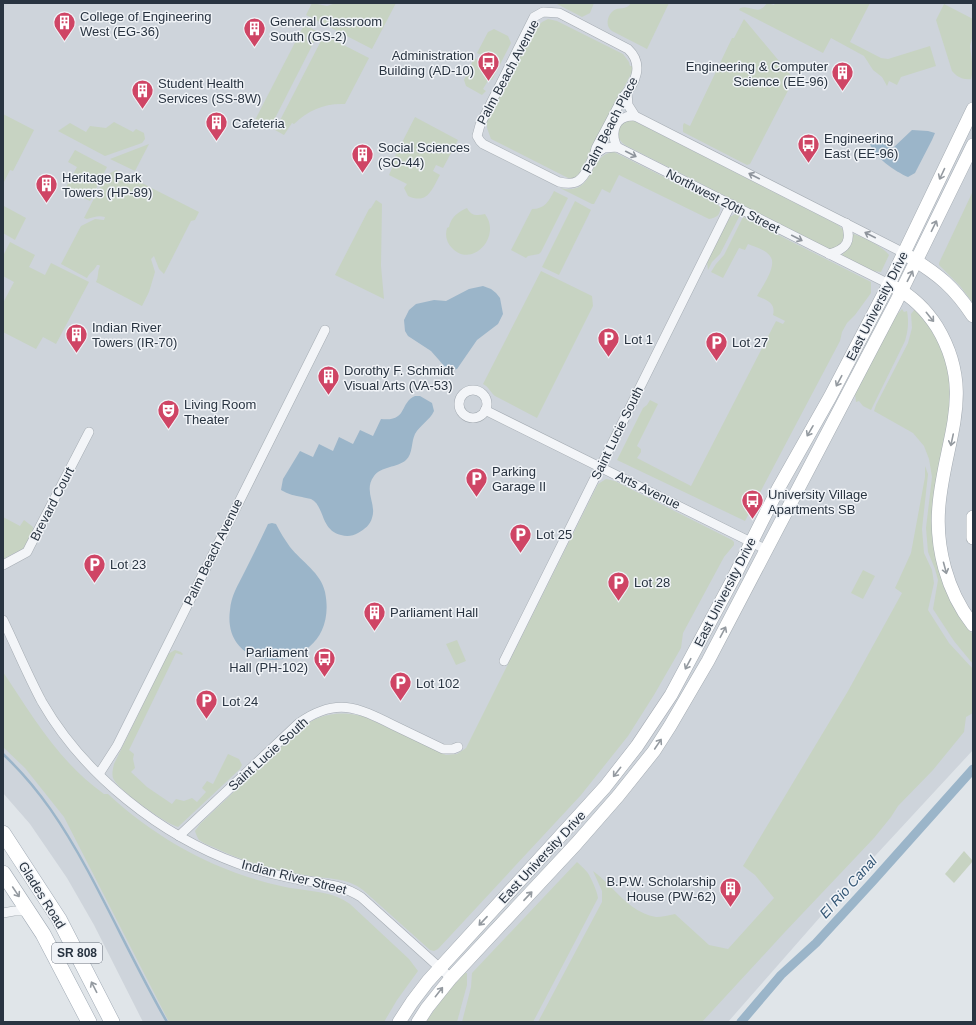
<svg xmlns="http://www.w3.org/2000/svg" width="976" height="1025" font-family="Helvetica,sans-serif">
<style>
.built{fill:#ced4db}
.green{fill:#c7d3c2}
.water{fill:#9bb5c9}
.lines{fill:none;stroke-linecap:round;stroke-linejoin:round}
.stream{stroke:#9bb5c9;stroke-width:2.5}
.canal{stroke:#9bb5c9;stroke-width:9}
.street-casing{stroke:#a5acb3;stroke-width:10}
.secondary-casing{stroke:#a5acb3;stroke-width:14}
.primary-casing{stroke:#a0aab5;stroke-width:16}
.street{stroke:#f3f5f8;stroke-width:9}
.secondary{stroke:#fff;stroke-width:13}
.primary{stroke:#fff;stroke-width:15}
.oneway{stroke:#8e949c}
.oneway2{stroke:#949aa0}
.labels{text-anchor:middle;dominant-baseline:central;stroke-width:3;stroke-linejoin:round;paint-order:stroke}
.shield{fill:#f0f3f7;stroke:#656d78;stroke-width:1}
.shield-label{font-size:12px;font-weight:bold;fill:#293441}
.poi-label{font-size:13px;fill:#293441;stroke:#f0f3f7;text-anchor:start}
.street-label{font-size:13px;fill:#293441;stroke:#f0f3f7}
.water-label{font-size:14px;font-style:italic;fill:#335675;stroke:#f0f3f7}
</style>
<rect width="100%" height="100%" fill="#e0e5e9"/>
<polygon class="built" points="3,3 973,3 973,750 850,883 728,1022 143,1022 94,925 67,878 30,824 3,793"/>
<g class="green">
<polygon points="312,3 327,6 336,3 396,3 372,49 306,15"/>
<polygon points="555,3 594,3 590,13 582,17"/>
<path d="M 631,3 L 669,3 L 647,49 L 612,31 C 605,26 607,16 613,11 C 619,6 626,11 631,3 Z"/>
<path d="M 767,3 L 774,5 L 775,3 L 870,3 L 850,42 L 881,58 L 888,59 L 930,46 L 936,66 L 901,77 L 897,85 L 889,81 L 887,86 L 882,77 L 873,70 L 864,56 L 831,38 L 823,53 L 739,10 L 740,8 C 751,4 758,17 767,3 Z"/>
<path d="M 944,4 L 973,19 L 973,34 L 970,46 L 973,70 L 971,79 C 963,80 957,77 952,71 L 936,20 Z"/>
<polygon points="548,19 557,21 623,54 629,62 630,66 632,66 632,72 579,174 575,178 570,179 491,139 487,128 487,121 536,25 538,26 542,22"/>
<polygon points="744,19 794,79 750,164 747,165 683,132 683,125 684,123 690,126 732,38 734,38"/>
<polygon points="304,25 319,32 270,128 255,120"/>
<polygon points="494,29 508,36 511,43 492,80 489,79 483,89 486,91 482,95 466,86 464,80 474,58 482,62 482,69 485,71 491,65 494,54 489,53 485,57 477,53 488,32"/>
<path d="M 324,35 L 369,58 L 345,104 C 325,103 308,110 294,124 L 292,123 L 284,135 L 275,130 Z"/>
<polygon points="3,114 34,130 13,171 10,170 4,182"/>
<path d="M 415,117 L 458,140 L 443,168 L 436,165 L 433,171 L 440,175 C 432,189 428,205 408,196 L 404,188 L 407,184 L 389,175 L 392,168 L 392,162 Z"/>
<path d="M 627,121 L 634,121 L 838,225 L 844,230 L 846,240 L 834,249 L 829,249 L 625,145 C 618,140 616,134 620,126 Z"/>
<polygon points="114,122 133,132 136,129 144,133 145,139 142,143 105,156 58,131 70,123 86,132 90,126 106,128"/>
<polygon points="149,144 135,171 110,159"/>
<polygon points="75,150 107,167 90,201 65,189 77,167 68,162"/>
<path d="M 614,152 L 716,203 L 720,207 C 721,215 716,218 709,219 L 619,175 L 610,193 L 602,189 L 594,204 L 592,204 L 560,188 C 596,197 587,154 614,152 Z"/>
<path d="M 116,170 L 199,212 L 195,220 L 191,221 L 164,274 L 159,269 L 154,256 L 151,259 L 155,272 L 149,292 L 142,306 L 96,282 C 99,277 97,272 100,266 L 99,265 L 97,265 C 94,271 90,272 87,278 L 61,264 L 81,226 L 95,219 L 104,220 L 105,217 C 98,215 94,217 87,219 L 84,218 L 106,175 Z"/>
<path d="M 554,191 L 568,198 L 541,252 L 539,254 L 528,256 L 526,258 L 511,250 L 532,209 C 545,209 549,201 554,191 Z"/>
<polygon points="973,191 973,303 960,286 939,265 939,263"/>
<polygon points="376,200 382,204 381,266 384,299 335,275 369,209 371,208"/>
<polygon points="575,201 591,210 559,275 542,267"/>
<polygon points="4,206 26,218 15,240 3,233"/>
<path d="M 467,208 C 471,216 477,216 485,214 C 502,237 472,269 452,248 C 446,242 445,235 447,228 L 449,227 C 451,217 458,212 467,208 Z"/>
<polygon points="735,214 740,215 720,254 712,262 708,270 707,262 730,217"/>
<path d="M 743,217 L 871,282 L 871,293 L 855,315 L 847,323 L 842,332 L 840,341 L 745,521 L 617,460 L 643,408 L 647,405 L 650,400 L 658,404 L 637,446 L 641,449 L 641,452 L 637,458 L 691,486 L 776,321 L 783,324 L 785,321 L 773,315 C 776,303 767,300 757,296 C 762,287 778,265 770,256 C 766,250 755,247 748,244 L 745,250 L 739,248 L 723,278 L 711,272 L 716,264 L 724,255 Z"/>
<path d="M 853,234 C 862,236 885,248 889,255 L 881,272 L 873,271 L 842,255 L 851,245 Z"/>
<polygon points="10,242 35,255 29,267 45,275 51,263 89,282 56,344 43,337 36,349 3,332 3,303 14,282 3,276 3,256"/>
<path d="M 541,271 L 592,296 L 593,306 L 537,418 L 495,396 C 490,392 489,387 483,384 Z"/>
<path d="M 902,309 L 904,312 L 907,311 C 909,322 908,331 905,341 L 871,410 L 863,406 L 859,401 L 856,402 L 855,394 L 895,317 Z"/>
<polygon points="915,309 917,311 941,342 954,392 936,485 953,605 973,635 973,664 954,641 933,609 938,580 935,569 928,552 926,528 932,477 929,459 924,446 913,433 874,411 876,405 908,343 912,328 911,314"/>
<path d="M 925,466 L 928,474 L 922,529 L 924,553 L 932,570 L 934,583 L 928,610 L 949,643 L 973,669 L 973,713 L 966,717 L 964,732 L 933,770 L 898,806 L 891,817 L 874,838 L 784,933 L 702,1022 L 538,1022 L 602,902 L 602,891 L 593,871 C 600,876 606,882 612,888 C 624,901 638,914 656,917 C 662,917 669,915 675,914 L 709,945 L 728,949 L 774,898 L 755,875 L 743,866 L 848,691 L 902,593 L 895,588 L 911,553 L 925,477 Z"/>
<path d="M 606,479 L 615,481 L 732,540 L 734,542 L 734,545 L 724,557 L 683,633 L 681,648 L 654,695 L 628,736 L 581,795 L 438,949 L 434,951 L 430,950 L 363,890 C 347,877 325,879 304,875 C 273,870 241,861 213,847 C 208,845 203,843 199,840 C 197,837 196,834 195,831 L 200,824 L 301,728 C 320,713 342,710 365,717 L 446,755 L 457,754 L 466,748 L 598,484 Z"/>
<polygon points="3,517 20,526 24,520 33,527 33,530 24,548 3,559"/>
<polygon points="863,570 875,576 863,599 851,593"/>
<polygon points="457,640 466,661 456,665 446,644"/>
<path d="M 175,650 L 181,652 L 183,654 L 182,655 L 176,653 L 129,750 L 134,754 L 133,759 L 135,768 L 131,772 L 147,787 L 172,804 L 176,799 L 184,801 L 192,798 L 197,802 L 206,792 L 202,788 L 207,781 L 213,784 L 228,754 L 239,759 L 242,765 L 240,769 L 178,827 C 166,824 120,791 114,780 C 111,775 113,769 114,764 L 168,654 Z"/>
<path d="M 3,672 C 33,717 59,762 104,794 L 108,794 C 153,836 208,867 268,883 C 278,885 288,888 298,889 C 317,892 333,892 350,904 L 409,959 L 418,971 L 397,1000 L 384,1022 L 169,1022 L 64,817 L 25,768 L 3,747 Z"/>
<polygon points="964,851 973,861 954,883 945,874"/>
<path d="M 577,862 C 580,865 584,868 587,872 C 590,875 598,893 598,898 L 533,1022 L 462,1022 L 471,987 L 472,973 Z"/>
<polygon points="465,973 467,973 467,985 457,1022 426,1022 445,995"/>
</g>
<g class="water">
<path d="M 912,130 L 928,131 L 935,133 L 932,140 L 915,173 L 908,177 C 896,172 872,156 870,143 L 876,139 L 893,148 Z"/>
<polygon points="483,286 491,289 496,293 500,298 503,314 498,324 477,340 457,369 451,370 446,368 431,351 408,336 405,331 404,320 409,310 416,304 434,300 446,301 469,289"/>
<path d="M 415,396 L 420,396 L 432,403 L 434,411 C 430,420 420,425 415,434 C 411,442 413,454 406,460 C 397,468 381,466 374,476 C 363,491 377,504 372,518 C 370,525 365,529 358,533 C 353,536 347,537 341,535 C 320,530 325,506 311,499 C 308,498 304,498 302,497 C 295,496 288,494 281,490 L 283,479 L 300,451 L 313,457 L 319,444 L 333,451 L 339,437 L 353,444 L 360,430 L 373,436 L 381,419 C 408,422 399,403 415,396 Z"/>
<path d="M 272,523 L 276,524 C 280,532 285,540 290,547 C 302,562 321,573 325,592 C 342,675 220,683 230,610 C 231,596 238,585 244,573 C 252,557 260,541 268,524 Z"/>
</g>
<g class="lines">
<path class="stream" d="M 3,754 C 40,789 64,827 88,871 C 115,921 139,973 167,1022"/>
<polyline class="canal" points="741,1022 781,975 816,943 873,881 973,769"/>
<defs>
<g id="street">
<path d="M 543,12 L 559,13 L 628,49 C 644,64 636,83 623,97 L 596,148 C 595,155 592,160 589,166 C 582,181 576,186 559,182 L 483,144 L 480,141 L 477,136 L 480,125 L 534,17 Z"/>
<polyline points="627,93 628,105 635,116 904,253"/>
<path d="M 617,147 C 612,137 612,121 626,117 C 628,116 632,116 635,116"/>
<polyline points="595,154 604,148 617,147 889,284"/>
<path d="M 829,254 C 847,249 852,241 846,223"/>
<circle cx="473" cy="404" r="14"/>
<polyline points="485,410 767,550"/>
<polyline points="3,565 27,552 30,546 89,432"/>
<path d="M 3,620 C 16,647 28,676 42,702 C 84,775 161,836 239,864 C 259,871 280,876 301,880 C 325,884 340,884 361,897 L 451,978"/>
<polyline points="504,661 731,204"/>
<polyline points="99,774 117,746 325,330"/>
<path d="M 179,836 L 299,723 C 336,697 357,707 393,725 C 410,733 426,741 443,749 L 453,749 L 458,747"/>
<polyline points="3,913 14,911 29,911"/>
</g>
<g id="secondary">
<path d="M 910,257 C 939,275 954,287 973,316"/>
<path d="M 896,288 C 913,297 926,310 937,327 C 976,392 945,438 939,505 C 935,547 947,592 973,625"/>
<polyline points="973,517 973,538"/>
<polyline points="399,1022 412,1002 428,981 605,787 637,746 671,695 733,579 778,489 830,397 889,284 973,109"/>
<polyline points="418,1022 427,1008 451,978 576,844 618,796 654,751 670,726 708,661 896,302 973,145"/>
</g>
<g id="primary">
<polyline points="3,833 59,919 112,1022"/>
<polyline points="3,873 43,934 89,1022"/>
</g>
</defs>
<use href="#street" class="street-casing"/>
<use href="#secondary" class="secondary-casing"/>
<use href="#primary" class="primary-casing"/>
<use href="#street" class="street"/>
<use href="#secondary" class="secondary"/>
<use href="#primary" class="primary"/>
</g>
<defs><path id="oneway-shaft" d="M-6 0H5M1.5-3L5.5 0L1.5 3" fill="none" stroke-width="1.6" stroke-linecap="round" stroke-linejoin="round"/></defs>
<g class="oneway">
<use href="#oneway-shaft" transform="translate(631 154) rotate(27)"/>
<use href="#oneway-shaft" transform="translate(754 176) rotate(-153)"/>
<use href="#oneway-shaft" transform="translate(870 235) rotate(-153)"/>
<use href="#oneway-shaft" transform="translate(797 238) rotate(27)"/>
</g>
<g class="oneway2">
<use href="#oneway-shaft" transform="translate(942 174) rotate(115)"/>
<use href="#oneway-shaft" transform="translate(934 226) rotate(-64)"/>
<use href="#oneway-shaft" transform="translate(910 276) rotate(-63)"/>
<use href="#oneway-shaft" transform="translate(930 317) rotate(51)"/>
<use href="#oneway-shaft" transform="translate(839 381) rotate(118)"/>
<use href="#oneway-shaft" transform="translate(810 431) rotate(120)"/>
<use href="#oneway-shaft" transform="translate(952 440) rotate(102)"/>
<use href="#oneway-shaft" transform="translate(945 568) rotate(75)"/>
<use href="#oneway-shaft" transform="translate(723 632) rotate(-62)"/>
<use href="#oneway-shaft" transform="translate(688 664) rotate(118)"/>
<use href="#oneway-shaft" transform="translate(658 744) rotate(-56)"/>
<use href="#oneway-shaft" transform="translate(617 772) rotate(128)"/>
<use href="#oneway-shaft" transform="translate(16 892) rotate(56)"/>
<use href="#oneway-shaft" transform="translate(528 896) rotate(-47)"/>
<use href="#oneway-shaft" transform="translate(483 921) rotate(133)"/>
<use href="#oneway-shaft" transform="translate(94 987) rotate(-117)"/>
<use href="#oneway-shaft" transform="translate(439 992) rotate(-52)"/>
</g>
<defs>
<symbol id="building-pin" viewBox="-11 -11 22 30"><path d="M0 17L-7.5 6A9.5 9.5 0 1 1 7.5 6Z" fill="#cf4565" stroke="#f0f3f7"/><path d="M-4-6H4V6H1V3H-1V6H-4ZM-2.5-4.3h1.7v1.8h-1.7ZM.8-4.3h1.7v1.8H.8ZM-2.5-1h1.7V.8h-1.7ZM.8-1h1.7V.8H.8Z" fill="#fff"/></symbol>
<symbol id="bus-pin" viewBox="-11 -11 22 30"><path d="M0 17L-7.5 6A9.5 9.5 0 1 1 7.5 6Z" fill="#cf4565" stroke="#f0f3f7"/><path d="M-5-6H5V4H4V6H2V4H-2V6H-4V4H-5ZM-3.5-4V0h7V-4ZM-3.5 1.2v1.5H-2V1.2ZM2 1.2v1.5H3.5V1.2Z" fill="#fff"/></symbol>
<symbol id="parking-pin" viewBox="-11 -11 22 30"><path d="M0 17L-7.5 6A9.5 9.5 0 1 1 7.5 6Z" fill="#cf4565" stroke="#f0f3f7"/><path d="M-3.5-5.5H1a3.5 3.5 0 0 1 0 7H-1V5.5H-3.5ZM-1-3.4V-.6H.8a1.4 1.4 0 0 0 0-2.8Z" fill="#fff"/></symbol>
<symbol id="theatre-pin" viewBox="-11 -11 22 30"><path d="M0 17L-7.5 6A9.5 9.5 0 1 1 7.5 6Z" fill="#cf4565" stroke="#f0f3f7"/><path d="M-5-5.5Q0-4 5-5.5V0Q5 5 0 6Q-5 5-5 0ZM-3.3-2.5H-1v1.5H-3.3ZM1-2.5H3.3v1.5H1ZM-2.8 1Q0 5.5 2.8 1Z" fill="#fff"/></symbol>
</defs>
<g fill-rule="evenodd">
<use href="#building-pin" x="52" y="10" width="25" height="34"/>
<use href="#building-pin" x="242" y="16" width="25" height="34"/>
<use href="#bus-pin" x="476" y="50" width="25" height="34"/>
<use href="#building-pin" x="830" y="60" width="25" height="34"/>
<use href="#building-pin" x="130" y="78" width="25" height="34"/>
<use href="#building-pin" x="204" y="110" width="25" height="34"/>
<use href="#bus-pin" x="796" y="132" width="25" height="34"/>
<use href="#building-pin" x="350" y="142" width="25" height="34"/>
<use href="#building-pin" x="34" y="172" width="25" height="34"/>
<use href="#building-pin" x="64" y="322" width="25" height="34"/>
<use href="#parking-pin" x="596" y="326" width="25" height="34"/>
<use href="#parking-pin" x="704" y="330" width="25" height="34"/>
<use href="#building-pin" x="316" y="364" width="25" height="34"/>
<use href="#theatre-pin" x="156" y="398" width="25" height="34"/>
<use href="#parking-pin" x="464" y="466" width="25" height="34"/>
<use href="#bus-pin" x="740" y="488" width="25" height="34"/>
<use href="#parking-pin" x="508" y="522" width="25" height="34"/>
<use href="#parking-pin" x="82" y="552" width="25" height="34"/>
<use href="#parking-pin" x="606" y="570" width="25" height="34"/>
<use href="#building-pin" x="362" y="600" width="25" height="34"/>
<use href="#bus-pin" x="312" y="646" width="25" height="34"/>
<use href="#parking-pin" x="388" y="670" width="25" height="34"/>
<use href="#parking-pin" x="194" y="688" width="25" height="34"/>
<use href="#building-pin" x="718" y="876" width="25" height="34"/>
</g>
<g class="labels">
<rect class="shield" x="52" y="943" width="50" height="20" rx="3"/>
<g class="shield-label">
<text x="77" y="953">SR 808</text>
</g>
<g class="poi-label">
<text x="80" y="16">College of Engineering<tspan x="80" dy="15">West (EG-36)</tspan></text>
<text x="270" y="21">General Classroom<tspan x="270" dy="15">South (GS-2)</tspan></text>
<text x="474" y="55" text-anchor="end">Administration<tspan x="474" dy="15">Building (AD-10)</tspan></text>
<text x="828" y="66" text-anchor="end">Engineering &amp; Computer<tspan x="828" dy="15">Science (EE-96)</tspan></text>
<text x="158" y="83">Student Health<tspan x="158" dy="15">Services (SS-8W)</tspan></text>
<text x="232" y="123">Cafeteria</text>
<text x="824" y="138">Engineering<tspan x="824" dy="15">East (EE-96)</tspan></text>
<text x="378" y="147">Social Sciences<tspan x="378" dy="15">(SO-44)</tspan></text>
<text x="62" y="177">Heritage Park<tspan x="62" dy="15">Towers (HP-89)</tspan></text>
<text x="92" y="327">Indian River<tspan x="92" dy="15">Towers (IR-70)</tspan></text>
<text x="624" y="339">Lot 1</text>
<text x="732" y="342">Lot 27</text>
<text x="344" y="370">Dorothy F. Schmidt<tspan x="344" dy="15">Visual Arts (VA-53)</tspan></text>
<text x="184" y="404">Living Room<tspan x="184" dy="15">Theater</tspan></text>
<text x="492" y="471">Parking<tspan x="492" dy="15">Garage II</tspan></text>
<text x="768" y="494">University Village<tspan x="768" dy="15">Apartments SB</tspan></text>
<text x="536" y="534">Lot 25</text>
<text x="110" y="564">Lot 23</text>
<text x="634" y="582">Lot 28</text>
<text x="390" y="612">Parliament Hall</text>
<text x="308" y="652" text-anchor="end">Parliament<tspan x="308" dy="15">Hall (PH-102)</tspan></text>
<text x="416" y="683">Lot 102</text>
<text x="222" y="701">Lot 24</text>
<text x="716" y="881" text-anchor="end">B.P.W. Scholarship<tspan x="716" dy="15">House (PW-62)</tspan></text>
</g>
<g class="street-label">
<text transform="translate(508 72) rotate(-62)">Palm Beach Avenue</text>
<text transform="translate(610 125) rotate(-63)">Palm Beach Place</text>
<text transform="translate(723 201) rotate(27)">Northwest 20th Street</text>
<text transform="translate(877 306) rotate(-63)">East University Drive</text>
<text transform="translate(617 433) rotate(-64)">Saint Lucie South</text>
<text transform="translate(648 490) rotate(26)">Arts Avenue</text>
<text transform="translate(52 504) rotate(-63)">Brevard Court</text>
<text transform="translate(213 552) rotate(-64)">Palm Beach Avenue</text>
<text transform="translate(725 592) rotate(-63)">East University Drive</text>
<text transform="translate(268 754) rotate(-42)">Saint Lucie South</text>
<text transform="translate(542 857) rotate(-47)">East University Drive</text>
<text transform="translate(294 877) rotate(14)">Indian River Street</text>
<text transform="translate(42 895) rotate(58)">Glades Road</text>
</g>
<g class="water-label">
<text transform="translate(848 887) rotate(-48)">El Rio Canal</text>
</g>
</g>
<rect width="976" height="1025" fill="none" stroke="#293441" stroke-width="8"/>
</svg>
